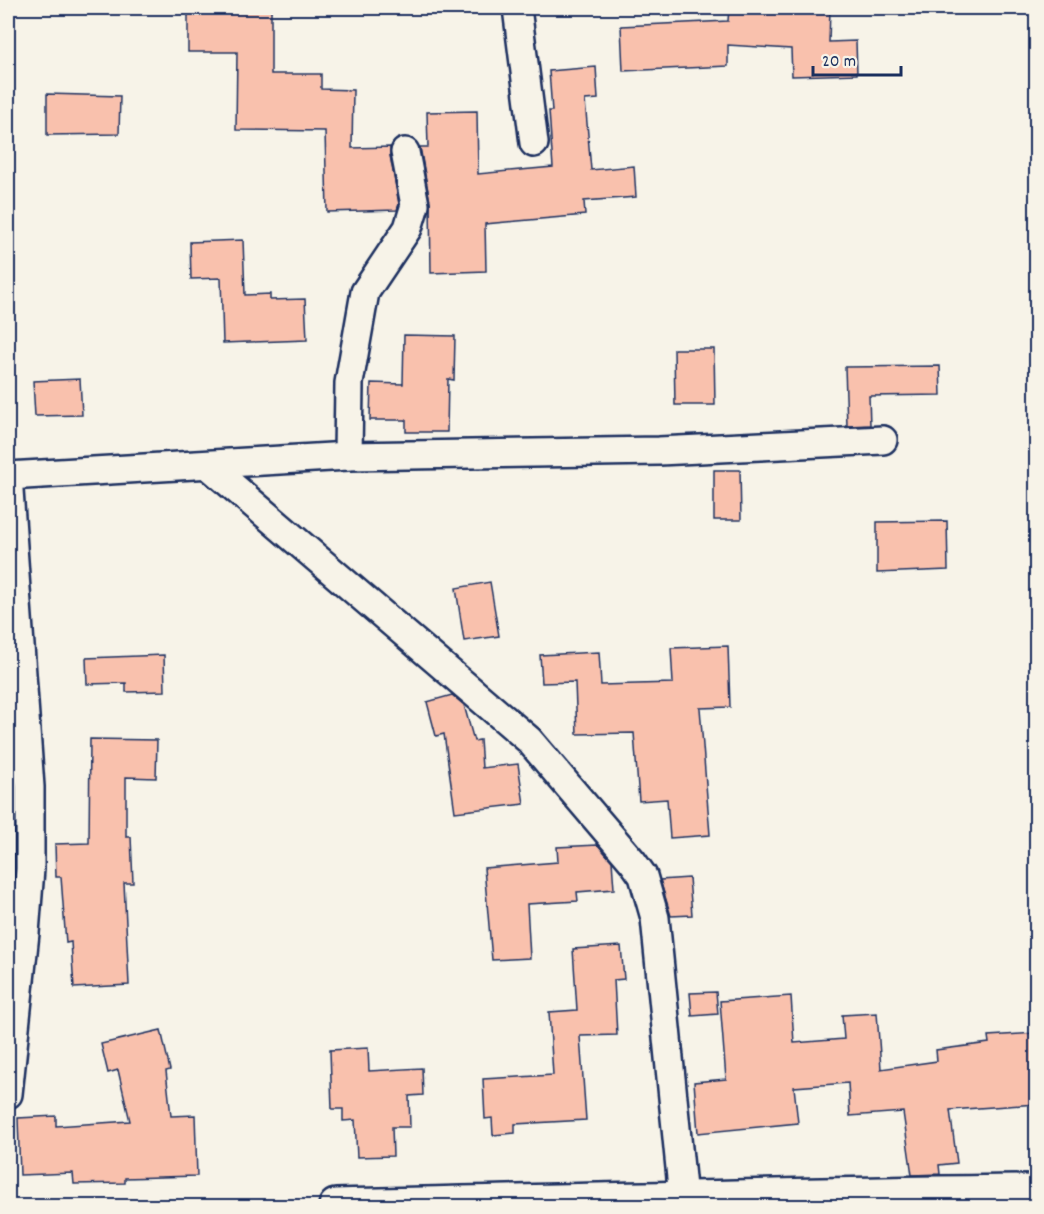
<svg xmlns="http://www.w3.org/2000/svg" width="1044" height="1214" font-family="Dekko,sans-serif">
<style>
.building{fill:#f9c1ad;stroke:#1b2f5e;stroke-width:1.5}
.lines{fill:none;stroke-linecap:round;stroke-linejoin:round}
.minor-casing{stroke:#1b2f5e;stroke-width:32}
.tertiary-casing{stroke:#1b2f5e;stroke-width:38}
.minor{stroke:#f7f3e8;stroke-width:27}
.tertiary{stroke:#f7f3e8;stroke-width:33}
</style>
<rect width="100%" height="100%" fill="#f7f3e8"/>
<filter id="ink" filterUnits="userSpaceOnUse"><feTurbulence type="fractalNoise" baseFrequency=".0167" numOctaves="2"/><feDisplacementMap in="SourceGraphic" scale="12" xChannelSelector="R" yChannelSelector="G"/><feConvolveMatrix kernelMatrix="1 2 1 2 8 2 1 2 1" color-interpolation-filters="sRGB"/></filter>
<g filter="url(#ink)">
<g class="building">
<polygon points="188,8 271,8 271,74 321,74 321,89 353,90 352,148 390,147 390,155 399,204 397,210 327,212 325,131 236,130 237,52 188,52"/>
<polygon points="729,8 830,9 829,42 856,41 857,74 792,76 791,49 728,45 728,66 623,71 621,26 728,21"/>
<polygon points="596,67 598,99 585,100 591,170 634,166 636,197 584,201 585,215 485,224 486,271 431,273 430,202 420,147 428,147 427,112 477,111 478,174 553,167 549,111 552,111 549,71"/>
<polygon points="47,94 120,96 119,134 47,135"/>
<polygon points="243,240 245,295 270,294 270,300 305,299 307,340 223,343 221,278 191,279 190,242"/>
<polygon points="404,335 455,336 454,380 448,379 447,432 406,432 406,420 370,420 371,383 403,384"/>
<polygon points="674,349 714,349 715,405 675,405"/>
<polygon points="940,366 941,395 869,396 870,425 847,426 845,367"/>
<polygon points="80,379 82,415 35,416 33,381"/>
<polygon points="714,470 740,470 741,520 714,520"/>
<polygon points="947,521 948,570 877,573 877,522"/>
<polygon points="490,582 499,636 464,641 456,588"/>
<polygon points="728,646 730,707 700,708 710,835 670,838 667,799 639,801 634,733 577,734 575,682 542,683 540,655 599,652 601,685 673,683 671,648"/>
<polygon points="164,655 165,691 126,692 126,683 87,684 86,658"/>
<polygon points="452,695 464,705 474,741 480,740 482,768 518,764 524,804 455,812 444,734 436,736 427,702"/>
<polygon points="90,739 157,740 156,778 126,777 126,837 131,837 133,883 124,883 129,985 74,988 71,942 66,943 61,877 56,877 55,844 89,843"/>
<polygon points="598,845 612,861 614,889 577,892 578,901 527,904 530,958 492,960 484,868 558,862 557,847"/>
<polygon points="689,878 692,915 671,916 660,880"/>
<polygon points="621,946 624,979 614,980 617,1035 580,1036 586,1120 515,1124 515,1133 493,1135 492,1118 485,1119 483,1079 553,1075 549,1012 577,1010 573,949"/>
<polygon points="716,992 718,1014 692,1016 690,993"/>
<polygon points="791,996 794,1043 844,1039 842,1015 877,1013 881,1069 937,1061 936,1050 989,1043 988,1036 1036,1033 1036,1104 950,1110 957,1163 939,1165 940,1174 912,1175 903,1112 850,1116 848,1083 794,1087 798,1123 698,1133 694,1082 726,1079 720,1001"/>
<polygon points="161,1030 170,1070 166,1071 171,1116 195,1115 197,1176 125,1178 125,1183 74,1184 73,1173 20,1175 18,1118 56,1116 56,1126 130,1121 118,1070 108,1073 101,1044"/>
<polygon points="368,1048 369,1071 422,1068 423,1095 409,1096 410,1127 392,1127 393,1156 357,1157 355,1120 343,1121 343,1109 332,1109 330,1050"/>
</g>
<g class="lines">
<defs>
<g id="minor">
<polyline points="517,8 534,143"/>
<polyline points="348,456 349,383 365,292 408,228 415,205 405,152"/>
<polyline points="208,465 529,740 633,862 643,876 655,918 683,1198"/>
<polyline points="8,476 348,456 659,451 883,440"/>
<polyline points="8,476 30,787 30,869 25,933 8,1094"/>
</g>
<path id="tertiary" d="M 336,1206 C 569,1201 803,1194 1036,1192"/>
</defs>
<use href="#minor" class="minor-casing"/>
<use href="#tertiary" class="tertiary-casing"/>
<use href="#minor" class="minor"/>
<use href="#tertiary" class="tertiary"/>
</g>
</g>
<rect width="1044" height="1214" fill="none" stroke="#f7f3e8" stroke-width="30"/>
<rect x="15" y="15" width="1014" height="1184" fill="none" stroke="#1b2f5e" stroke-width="2" filter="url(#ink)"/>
<path d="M813 66v9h88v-9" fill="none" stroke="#1b2f5e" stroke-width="3"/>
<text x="822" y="66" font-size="18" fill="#1b2f5e" stroke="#f7f3e8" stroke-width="4.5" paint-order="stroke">20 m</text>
</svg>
